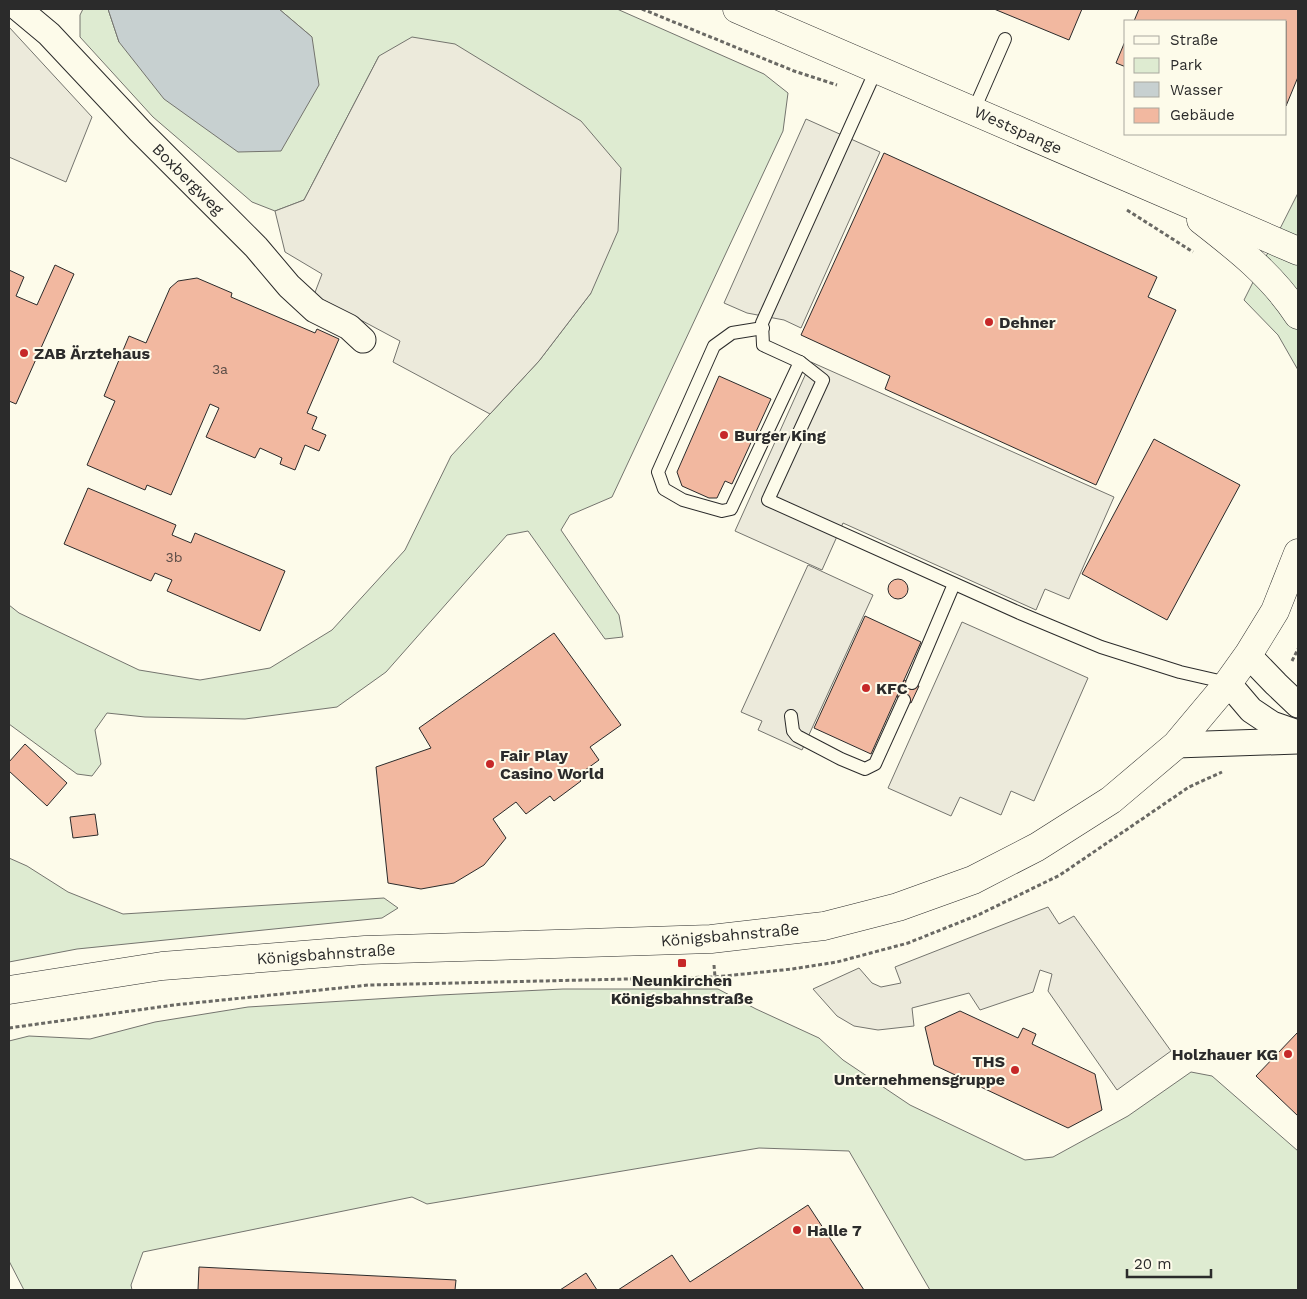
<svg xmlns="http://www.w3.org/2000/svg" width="1307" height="1299" font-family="'Work Sans',sans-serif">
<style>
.green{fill:#deebd1;stroke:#74746e}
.parking{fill:#eceadb;stroke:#74746e}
.water{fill:#c7d0d0;stroke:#74746e}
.building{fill:#f2b8a0;stroke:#2b2b2b}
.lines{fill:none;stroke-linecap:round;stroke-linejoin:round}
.lane-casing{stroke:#2b2b2b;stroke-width:14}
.street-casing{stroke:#2b2b2b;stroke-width:27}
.secondary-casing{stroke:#2b2b2b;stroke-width:29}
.path{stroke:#6a6964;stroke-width:3;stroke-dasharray:4 2.5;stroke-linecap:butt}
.lane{stroke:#fdfbea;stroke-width:12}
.street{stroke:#fdfbea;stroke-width:25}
.secondary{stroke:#fdfbea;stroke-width:28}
.poi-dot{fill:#c62828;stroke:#fdfbea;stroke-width:2}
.labels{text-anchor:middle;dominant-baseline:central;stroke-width:4;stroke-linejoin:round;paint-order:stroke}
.number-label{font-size:14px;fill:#5d4e48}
.street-label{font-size:16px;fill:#2b2b2b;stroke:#fdfbea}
.poi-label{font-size:16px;font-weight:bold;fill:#2b2b2b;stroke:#fdfbea;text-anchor:start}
</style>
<rect width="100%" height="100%" fill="#fdfbea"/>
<g class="green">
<polygon points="83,9 108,9 119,42 312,37 279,9 617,9 764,74 788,93 783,131 612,497 570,515 561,530 619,615 623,637 605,639 528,531 507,535 386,672 337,707 245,719 145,717 107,713 95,730 101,764 92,776 77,774 9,724 9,605 19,613 139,670 200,680 270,668 332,630 405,550 451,456 539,361 591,293 379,56 304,200 275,211 252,202 153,117 80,37 80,15"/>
<polygon points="1298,193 1298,370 1278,335 1244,300"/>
<polygon points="9,858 27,866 68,892 123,914 384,898 398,908 382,918 77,949 9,962"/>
<polygon points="563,989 718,989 756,1009 819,1038 843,1060 910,1105 1025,1160 1053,1157 1128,1116 1191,1072 1212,1076 1298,1151 1298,1290 930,1290 849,1151 759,1148 427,1204 412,1197 143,1252 131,1285 132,1290 24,1290 9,1261 9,1041 29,1036 90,1039 155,1022 248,1007 440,995"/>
</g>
<g class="parking">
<polygon points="9,27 92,117 66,182 9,157"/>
<polygon points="412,37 455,44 581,121 621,168 618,231 591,293 539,361 490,414 393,362 400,341 314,295 322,274 285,252 275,211 304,200 379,56"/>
<polygon points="806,119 880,152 801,328 784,320 747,313 724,303"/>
<polygon points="811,362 1114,497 1069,599 1045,589 1036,610 843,523 822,570 735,531"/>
<polygon points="808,565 873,595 802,750 758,730 762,721 741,712"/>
<polygon points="962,622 1088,678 1034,801 1011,791 1001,815 960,797 951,816 888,788"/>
<polygon points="1048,907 1059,924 1074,916 1171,1051 1117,1090 1048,991 1052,974 1040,970 1033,992 980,1010 969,993 912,1008 914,1026 878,1030 854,1026 837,1016 813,989 859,968 872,983 881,987 901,983 895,967"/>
</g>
<polygon class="water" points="108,9 279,9 312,37 319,85 281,151 238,152 164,99 119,42"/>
<g class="building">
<polygon points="994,9 1082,9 1069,40"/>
<polygon points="1139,9 1298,9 1298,77 1286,106 1286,21 1134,21"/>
<polygon points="1126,39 1126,67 1116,63"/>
<polygon points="884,153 1157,277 1148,297 1176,310 1096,485 885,389 890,376 801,335"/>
<polygon points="55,265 74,274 16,404 9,401 9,270 24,277 16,296 37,305"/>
<polygon points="197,278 232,293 231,297 315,333 317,329 339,339 307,413 317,417 312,429 326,435 319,451 305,445 295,470 280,464 282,458 260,448 255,458 206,437 219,408 210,404 171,495 147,485 145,490 87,465 115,401 104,396 129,336 146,343 170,288 178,281"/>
<polygon points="719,376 771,399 732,484 725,481 717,498 709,498 682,486 677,472"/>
<polygon points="1154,439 1240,485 1167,620 1082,574"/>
<polygon points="88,488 176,525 172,535 191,543 195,533 285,571 260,631 167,591 172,580 155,573 151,581 64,544"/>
<circle cx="898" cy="589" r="10"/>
<polygon points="865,616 921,642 871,754 814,728"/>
<polygon points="554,633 621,725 590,747 599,760 577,776 581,781 554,801 550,796 526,814 516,802 493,819 506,838 484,865 454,883 421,889 388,883 376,767 431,748 419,728"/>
<polygon points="904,680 919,686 911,703 897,697"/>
<polygon points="25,744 67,783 47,806 9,771 9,762"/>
<polygon points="95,814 98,835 73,838 70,817"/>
<polygon points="960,1011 1018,1038 1023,1028 1036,1034 1032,1044 1095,1074 1102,1110 1068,1128 934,1065 925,1027"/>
<polygon points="1298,1032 1298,1116 1256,1076"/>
<polygon points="808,1205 864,1290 618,1290 672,1255 690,1282"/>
<polygon points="199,1267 456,1280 455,1290 198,1290"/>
<polygon points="586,1273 597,1290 560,1290"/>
</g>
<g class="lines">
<defs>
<g id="lane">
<polyline points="876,70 762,323 763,345 800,362 823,380 768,500 1022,614 1101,647 1180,672 1228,683"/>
<polyline points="974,110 1005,39"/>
<polyline points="763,328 732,333 714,346 658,472 664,489 683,500 722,511 731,509 800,362"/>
<polyline points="912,683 954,584"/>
<polyline points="791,716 793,731 797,736 841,759 865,769 875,764 904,700"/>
</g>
<g id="street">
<polyline points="19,9 49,34 140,131 256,247 289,286 315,310 349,327 363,340"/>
<polyline points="1248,655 1276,684 1298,705"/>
<polyline points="1228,683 1251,710 1272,724 1298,733"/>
<polyline points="1176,745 1298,741"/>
</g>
<g id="secondary">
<polyline points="737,9 1298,251"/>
<path d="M 1201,220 C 1237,248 1273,276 1298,315"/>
<polyline points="9,990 162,966 365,950 711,939 824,926 898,907 973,880 1037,847 1111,800 1176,745 1228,683 1248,655 1275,611 1298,553"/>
</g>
</defs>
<use href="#lane" class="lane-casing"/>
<use href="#street" class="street-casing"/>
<use href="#secondary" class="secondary-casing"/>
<g class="path">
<polyline points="642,9 794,71 837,85"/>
<polyline points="1127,210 1193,252"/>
<polyline points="1292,661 1298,649"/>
<polyline points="714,965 715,977"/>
<polyline points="9,1028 174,1005 369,985 715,977 792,969 837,962 908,943 978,915 1060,875 1189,787 1222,772"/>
</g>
<use href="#lane" class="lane"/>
<use href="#street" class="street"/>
<use href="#secondary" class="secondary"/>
</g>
<g class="poi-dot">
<circle cx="989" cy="322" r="5"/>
<circle cx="24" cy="353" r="5"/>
<circle cx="724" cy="435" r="5"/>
<circle cx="866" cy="688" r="5"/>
<circle cx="490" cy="764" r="5"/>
<rect x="677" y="958" width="10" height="10" rx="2.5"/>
<circle cx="1288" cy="1054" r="5"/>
<circle cx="1015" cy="1070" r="5"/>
<circle cx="797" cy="1230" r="5"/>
</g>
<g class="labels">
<g class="number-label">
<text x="220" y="369">3a</text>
<text x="174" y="557">3b</text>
</g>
<g class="street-label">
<text transform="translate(1018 130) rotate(24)">Westspange</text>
<text transform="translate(188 179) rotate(45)">Boxbergweg</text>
<text transform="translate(730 935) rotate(-5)">Königsbahnstraße</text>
<text transform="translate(326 954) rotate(-4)">Königsbahnstraße</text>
</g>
<g class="poi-label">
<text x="999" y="322">Dehner</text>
<text x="34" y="353">ZAB Ärztehaus</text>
<text x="734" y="435">Burger King</text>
<text x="876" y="688">KFC</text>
<text x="500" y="755">Fair Play<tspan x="500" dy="18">Casino World</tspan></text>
<text x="682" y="980" text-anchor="middle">Neunkirchen<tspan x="682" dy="18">Königsbahnstraße</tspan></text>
<text x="1278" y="1054" text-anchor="end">Holzhauer KG</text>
<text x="1005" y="1061" text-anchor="end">THS<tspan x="1005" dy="18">Unternehmensgruppe</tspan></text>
<text x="807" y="1230">Halle 7</text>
</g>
</g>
<rect width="1307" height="1299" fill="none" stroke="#2b2b2b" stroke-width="20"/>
<rect x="1124" y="20" width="162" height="115" fill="#fdfbea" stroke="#a9a89e"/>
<rect x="1134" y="36" width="25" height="8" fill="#fdfbea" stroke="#a9a89e"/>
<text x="1170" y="45" font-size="15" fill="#2b2b2b">Straße</text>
<rect x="1134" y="58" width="25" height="15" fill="#deebd1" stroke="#a9a89e"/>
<text x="1170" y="70" font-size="15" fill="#2b2b2b">Park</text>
<rect x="1134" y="82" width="25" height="15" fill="#c7d0d0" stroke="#a9a89e"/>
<text x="1170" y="95" font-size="15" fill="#2b2b2b">Wasser</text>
<rect x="1134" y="108" width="25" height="15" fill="#f2b8a0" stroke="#a9a89e"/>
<text x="1170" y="120" font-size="15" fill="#2b2b2b">Gebäude</text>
<path d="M1127 1269v8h84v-8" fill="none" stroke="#2b2b2b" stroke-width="2.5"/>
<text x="1134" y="1269" font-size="15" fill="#2b2b2b" stroke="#fdfbea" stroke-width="4" paint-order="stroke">20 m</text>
</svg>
